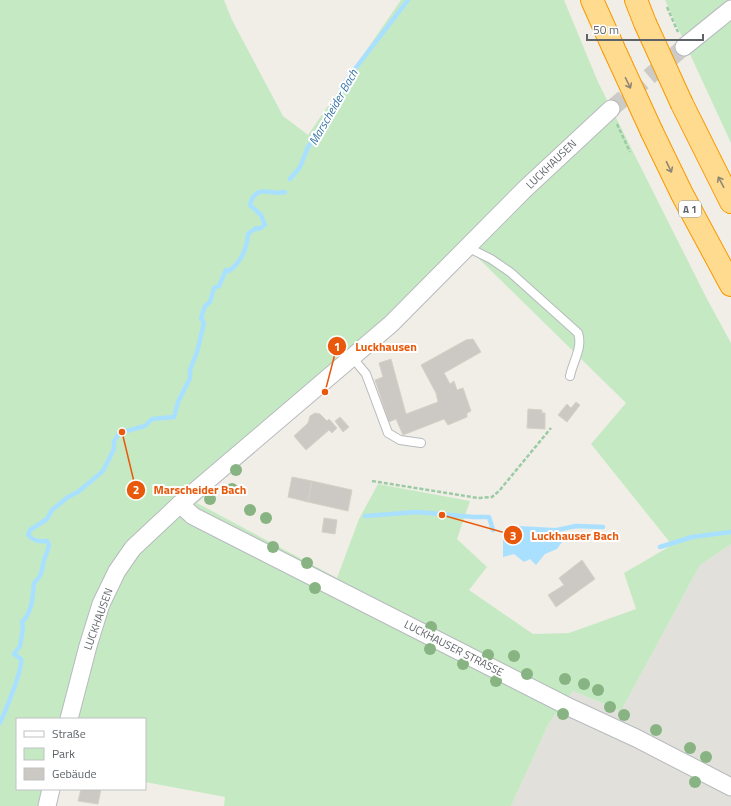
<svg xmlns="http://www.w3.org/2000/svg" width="731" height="806" font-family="'Titillium Web',sans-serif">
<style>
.industrial{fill:#e2e0db}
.green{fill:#c5eac3;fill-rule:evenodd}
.water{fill:#a9e0ff}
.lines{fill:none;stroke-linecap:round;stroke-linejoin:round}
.stream{stroke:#a9e0ff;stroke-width:4.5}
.building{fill:#ccc9c4;stroke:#d7d0c5}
.minor-tunnel{stroke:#cccbc7;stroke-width:17;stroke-dasharray:17 8;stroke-linecap:butt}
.service-casing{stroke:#b7babe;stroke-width:10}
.minor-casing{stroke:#b7babe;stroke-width:19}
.motorway-casing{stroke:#f89900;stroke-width:24}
.path{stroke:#9bcba5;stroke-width:2.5;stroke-dasharray:4 2;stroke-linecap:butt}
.service{stroke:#fff;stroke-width:8}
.minor{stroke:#fff;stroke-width:17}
.motorway{stroke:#ffdb90;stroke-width:22}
.motorway-bridge-casing{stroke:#f89900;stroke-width:24;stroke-linecap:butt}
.motorway-bridge{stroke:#ffdb90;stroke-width:22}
.tree{fill:#87b482}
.oneway{stroke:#8e8774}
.labels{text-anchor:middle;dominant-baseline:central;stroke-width:4;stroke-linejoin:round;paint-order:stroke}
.shield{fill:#fff;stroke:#8e9295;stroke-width:1}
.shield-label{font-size:10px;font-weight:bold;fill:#5e6368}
.street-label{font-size:11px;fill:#5e6368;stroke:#fff}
.water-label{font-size:12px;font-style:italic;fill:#3976a6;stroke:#fff}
.leader{fill:none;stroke:#e8590c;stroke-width:1.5}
.callout-dot{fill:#e8590c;stroke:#fff;stroke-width:1.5}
.mark-label{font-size:12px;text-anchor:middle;font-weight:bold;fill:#fff}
.callout-label{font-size:12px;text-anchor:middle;font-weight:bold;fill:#e8590c;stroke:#fff;stroke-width:4;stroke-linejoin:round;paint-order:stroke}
</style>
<rect width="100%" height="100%" fill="#f1eee7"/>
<polygon class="industrial" points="731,544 731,806 511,806 549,723 573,691 621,711 700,565"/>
<g class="green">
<path d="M 0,0 L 224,0 L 232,20 L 283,116 L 308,135 L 401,0 L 564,0 L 598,82 L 707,299 L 731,343 L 731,544 L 700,565 L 621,711 L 573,691 L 549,723 L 511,806 L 224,806 L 225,797 L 145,782 L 145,719 L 17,719 L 17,789 L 42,789 L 39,806 L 0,806 ZM 471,251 L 626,403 L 591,444 L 672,545 L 624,573 L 636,609 L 569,633 L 533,634 L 469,590 L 487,567 L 457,539 L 470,501 L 378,484 L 359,519 L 337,578 L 197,503 Z"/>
<polygon points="665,0 731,0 731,143"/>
</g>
<polygon class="water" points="519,526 557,528 558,531 557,533 562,542 557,549 545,554 536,565 530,559 524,562 514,554 503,557 503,536"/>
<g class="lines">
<g class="stream">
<polyline points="290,179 300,167 308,147 329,116 345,82 408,0"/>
<polyline points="365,516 417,512 474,517 489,517 493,530"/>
<polyline points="557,530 576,526 603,527"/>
<polyline points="660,547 692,537 731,532"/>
<path d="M 0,723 C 5,712 23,669 21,659 L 14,654 L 20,646 L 23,628 L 22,622 C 32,613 33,596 34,583 C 43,574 41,572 44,560 C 46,555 48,551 49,545 L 47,541 C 39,542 34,541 28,535 L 30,530 L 47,519 L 52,510 L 68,497 L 78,492 L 103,471 L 114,449 L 114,442 L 119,433 L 145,426 L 152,419 L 174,417 L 178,402 L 190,378 L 190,370 L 197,352 L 204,323 L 201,318 L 205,306 L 210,302 L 214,288 L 219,286 L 226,270 L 229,271 C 241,262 247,248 248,234 L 256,228 L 259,229 L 265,225 L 261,215 L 250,205 C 256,182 271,196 285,192"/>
</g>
</g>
<g class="building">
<polygon points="473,339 481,352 444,373 450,384 454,381 457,390 463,388 471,411 467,413 467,417 448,425 444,419 403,435 396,419 389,422 375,380 383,377 379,363 391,359 406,414 438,402 436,393 421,365 466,340"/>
<polygon points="576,402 580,405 567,422 558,415 567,404 571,408"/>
<polygon points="528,409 542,410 542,413 545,413 545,429 527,428"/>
<polygon points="315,413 320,414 327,421 329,419 337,428 332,433 329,430 306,450 294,436 308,423 310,416"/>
<polygon points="340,417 349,427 343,432 335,421"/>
<polygon points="292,477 312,481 308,502 288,497"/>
<polygon points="312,481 352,490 348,511 308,502"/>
<polygon points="324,518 337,520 335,534 322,532"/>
<polygon points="582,560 595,579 556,607 548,595 564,585 559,578"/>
<polygon points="81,789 101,789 98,804 78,801"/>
</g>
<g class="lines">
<polyline class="minor-tunnel" points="611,109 684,47"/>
<defs>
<g id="service">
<path d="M 467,247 L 491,259 L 510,272 L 578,333 C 583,348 573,361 570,376"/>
<polyline points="352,357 366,374 388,433 400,440 421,443"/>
</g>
<g id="minor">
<polyline points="684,47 731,9"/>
<polyline points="180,504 193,516 571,708 636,738 731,787"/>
<polyline points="69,719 88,646 101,604 117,571 133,548 180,504 391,324 525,189 611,109"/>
<polyline points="47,806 51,789"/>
</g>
<g id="motorway">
<polyline points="592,0 613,47"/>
<polyline points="636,0 645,23"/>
<polyline points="682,104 731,202"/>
<polyline points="652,132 682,194 731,285"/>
</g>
</defs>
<use href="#service" class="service-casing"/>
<use href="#minor" class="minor-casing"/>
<use href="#motorway" class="motorway-casing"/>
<g class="path">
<polyline points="667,7 678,32"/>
<polyline points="617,124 630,152"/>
<polyline points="372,481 478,498 492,497 499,491 551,428"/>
</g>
<use href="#service" class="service"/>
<use href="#minor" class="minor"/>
<use href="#motorway" class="motorway"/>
<defs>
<g id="motorway-bridge">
<polyline points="645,23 682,104"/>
<polyline points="613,47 652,132"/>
</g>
</defs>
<use href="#motorway-bridge" class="motorway-bridge-casing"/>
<use href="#motorway-bridge" class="motorway-bridge"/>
</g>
<g class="tree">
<circle cx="236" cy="470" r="6"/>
<circle cx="232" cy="489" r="6"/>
<circle cx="210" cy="499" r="6"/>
<circle cx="250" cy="510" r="6"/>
<circle cx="266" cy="518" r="6"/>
<circle cx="273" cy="547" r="6"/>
<circle cx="307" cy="563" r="6"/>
<circle cx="315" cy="588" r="6"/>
<circle cx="431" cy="627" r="6"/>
<circle cx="430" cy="649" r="6"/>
<circle cx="488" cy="655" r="6"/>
<circle cx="514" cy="656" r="6"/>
<circle cx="463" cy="664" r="6"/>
<circle cx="527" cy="674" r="6"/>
<circle cx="565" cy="679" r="6"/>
<circle cx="496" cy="681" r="6"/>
<circle cx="584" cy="684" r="6"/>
<circle cx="598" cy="690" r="6"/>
<circle cx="610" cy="707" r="6"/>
<circle cx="563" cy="714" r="6"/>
<circle cx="624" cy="715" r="6"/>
<circle cx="656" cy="730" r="6"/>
<circle cx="690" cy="748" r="6"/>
<circle cx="706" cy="757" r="6"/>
<circle cx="695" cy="782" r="6"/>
</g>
<defs><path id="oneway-shaft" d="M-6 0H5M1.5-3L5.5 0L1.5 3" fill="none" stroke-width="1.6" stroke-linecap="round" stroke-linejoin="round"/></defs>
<g class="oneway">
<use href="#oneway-shaft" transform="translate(628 83) rotate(64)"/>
<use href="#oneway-shaft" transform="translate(669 167) rotate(64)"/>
<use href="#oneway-shaft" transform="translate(721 182) rotate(-118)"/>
</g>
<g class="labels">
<rect class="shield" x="679" y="201" width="22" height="16" rx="3"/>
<g class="shield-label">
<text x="690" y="209">A 1</text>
</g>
<g class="street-label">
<text transform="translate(551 164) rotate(-44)">LUCKHAUSEN</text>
<text transform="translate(98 619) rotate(-70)">LUCKHAUSEN</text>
<text transform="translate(454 648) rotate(27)">LUCKHAUSER STRASSE</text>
</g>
<g class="water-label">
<text transform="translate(333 107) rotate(-60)">Marscheider Bach</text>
</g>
</g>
<path class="leader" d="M325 392L337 346M122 432L136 490M442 515L513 535"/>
<g class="callout-dot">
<circle cx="325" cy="392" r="4"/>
<circle cx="122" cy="432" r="4"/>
<circle cx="442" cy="515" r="4"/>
<circle cx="337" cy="346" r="10"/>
<circle cx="136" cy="490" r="10"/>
<circle cx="513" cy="535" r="10"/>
</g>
<g class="mark-label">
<text x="337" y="351">1</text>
<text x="136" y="494">2</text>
<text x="513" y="540">3</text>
</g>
<g class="callout-label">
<text x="386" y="351">Luckhausen</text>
<text x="200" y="494">Marscheider Bach</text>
<text x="575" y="540">Luckhauser Bach</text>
</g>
<rect x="16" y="718" width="130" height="72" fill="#ffffff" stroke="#bfc1c3"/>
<rect x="24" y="731" width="20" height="6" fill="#ffffff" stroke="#bfc1c3"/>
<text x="52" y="738" font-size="12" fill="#5e6368">Straße</text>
<rect x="24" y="748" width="20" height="12" fill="#c5eac3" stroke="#bfc1c3"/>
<text x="52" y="758" font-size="12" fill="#5e6368">Park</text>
<rect x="24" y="768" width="20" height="12" fill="#ccc9c4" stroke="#bfc1c3"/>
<text x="52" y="778" font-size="12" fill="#5e6368">Gebäude</text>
<path d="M587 34v6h116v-6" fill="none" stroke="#5e6368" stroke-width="2"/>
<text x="593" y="34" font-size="12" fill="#5e6368" stroke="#ffffff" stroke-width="3" paint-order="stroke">50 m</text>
</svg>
